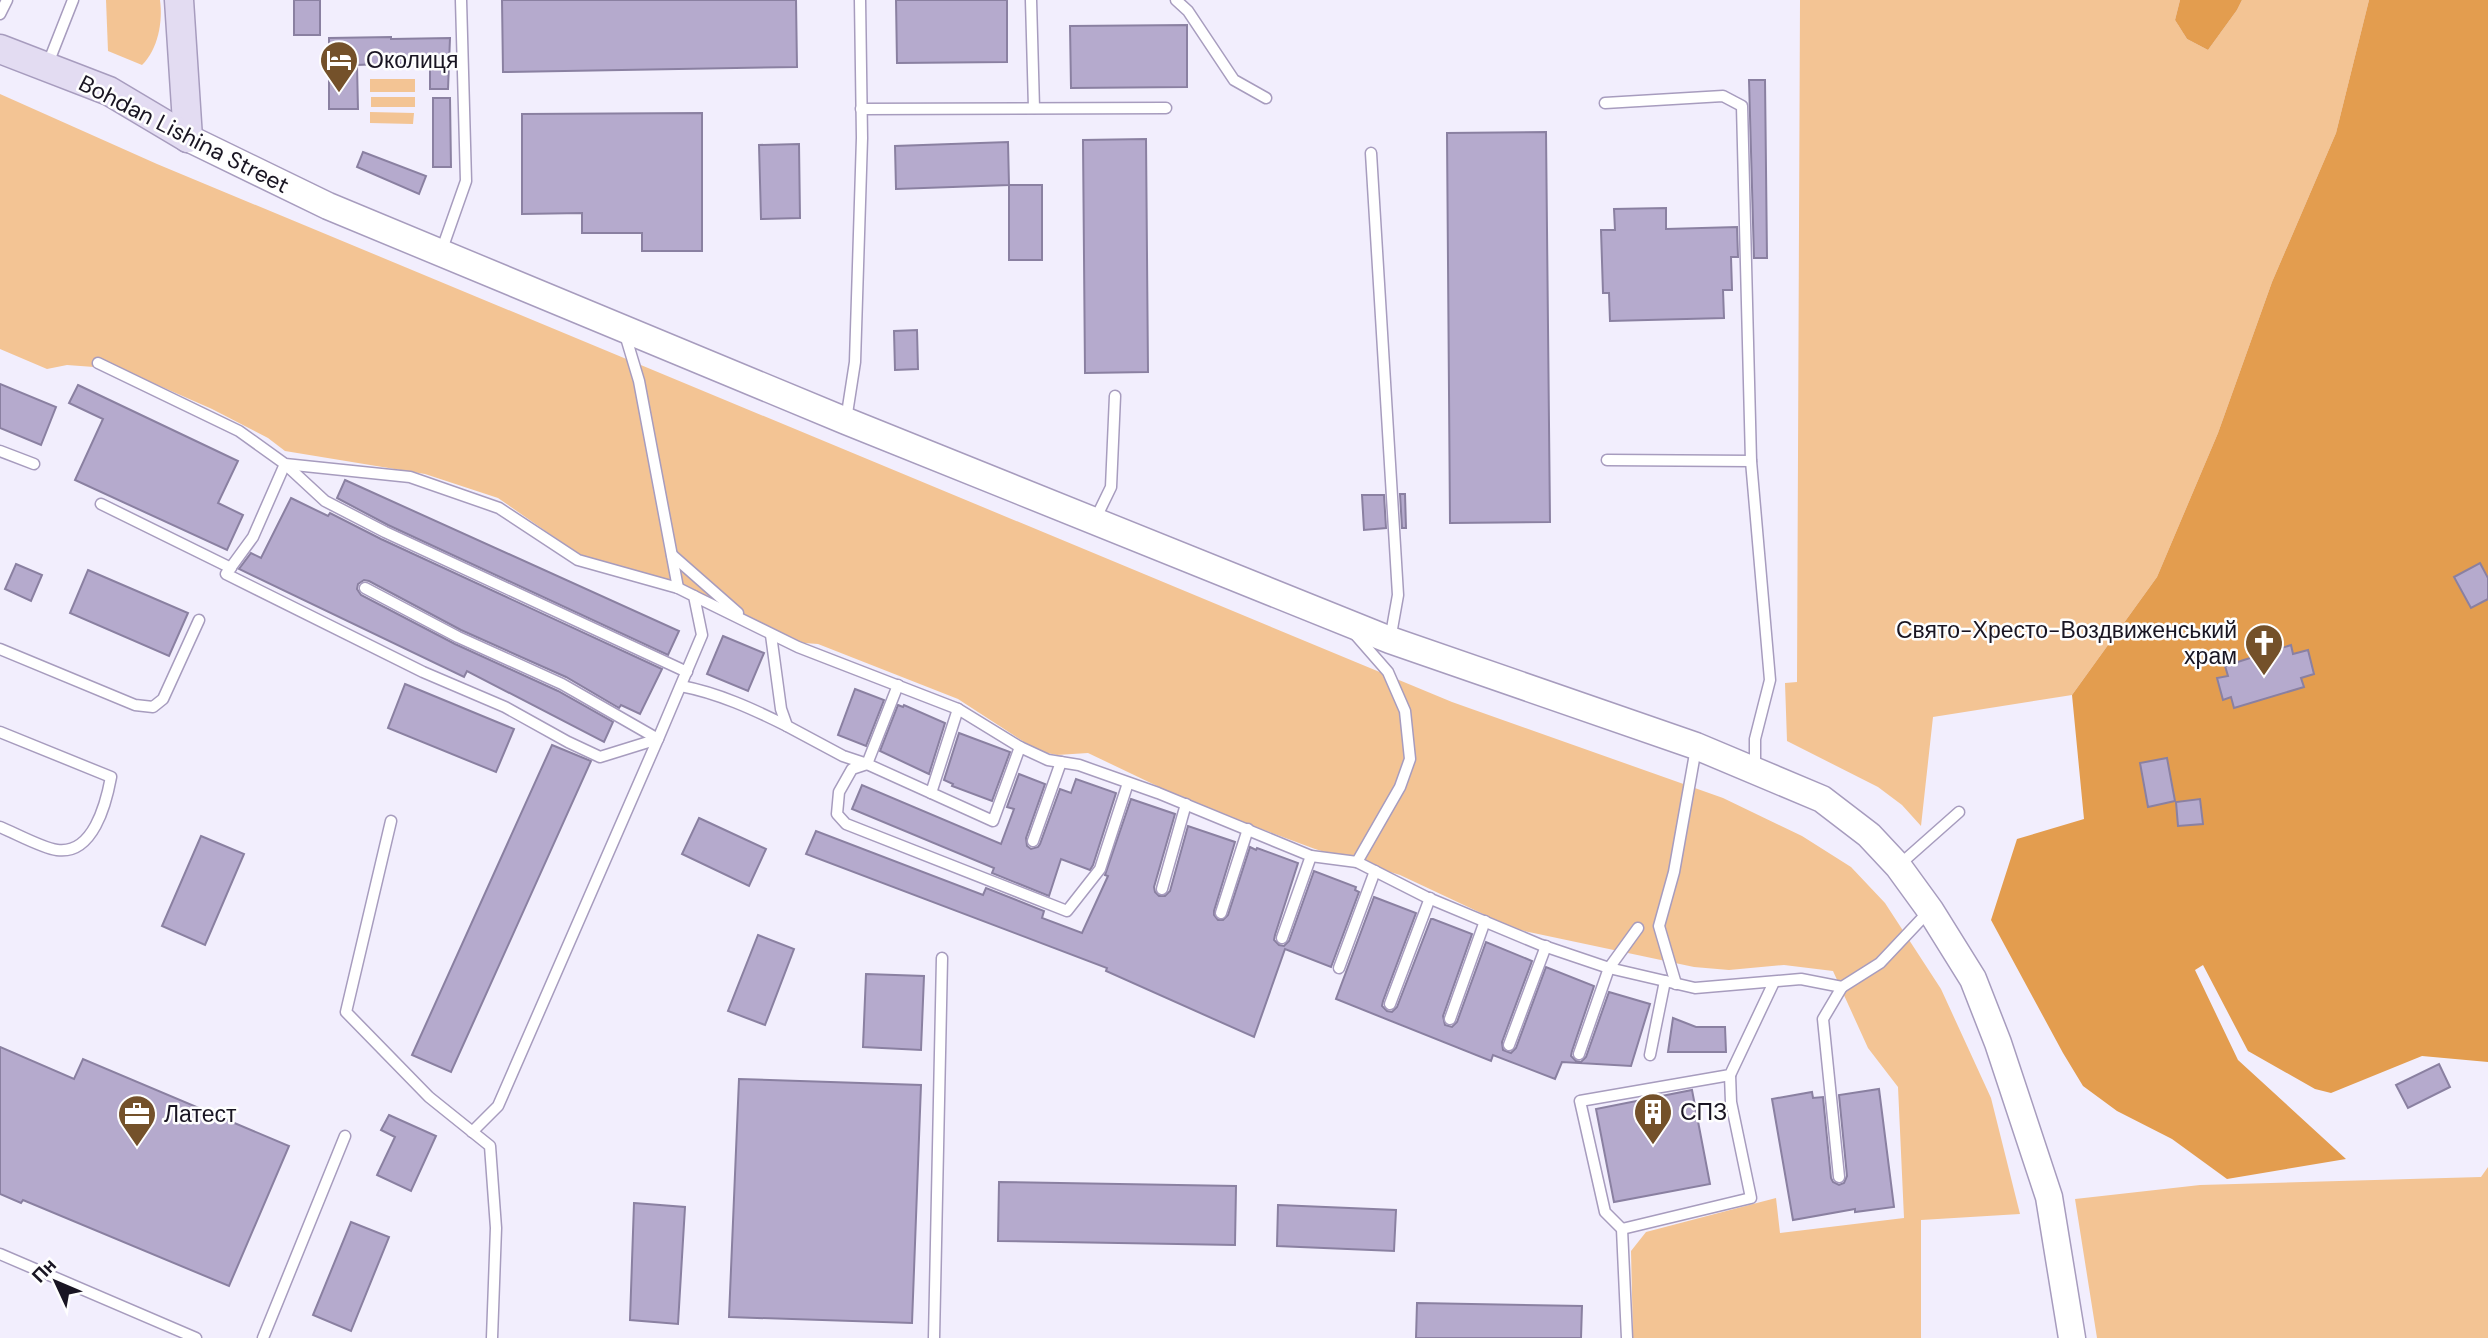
<svg xmlns="http://www.w3.org/2000/svg" width="2488" height="1338" font-family="'DM Sans',sans-serif">
<style>
.green{fill:#f3c494}
.forest{fill:#e39d4f}
.building{fill:#b5aacd;stroke:#8a80a1;stroke-width:2}
.lines{fill:none;stroke-linecap:round;stroke-linejoin:round}
.service-casing{stroke:#a79cbe;stroke-width:13}
.tertiary-casing{stroke:#a79cbe;stroke-width:29}
.secondary-casing{stroke:#a79cbe;stroke-width:31}
.service{stroke:#fff;stroke-width:10}
.tertiary{stroke:#fff;stroke-width:26}
.secondary{stroke:#e3dcf2;stroke-width:28}
.labels{text-anchor:middle;dominant-baseline:central;stroke-width:5;stroke-linejoin:round;paint-order:stroke}
.poi-label{font-size:23px;fill:#191522;stroke:#fefefe;text-anchor:start}
.street-label{font-size:23px;fill:#191522;stroke:#fefefe}
</style>
<rect width="100%" height="100%" fill="#f2eefd"/>
<g class="green">
<path d="M 106,0 L 160,0 C 163,22 158,49 142,65 L 108,51 Z"/>
<polygon points="1800,0 2180,0 2175,20 2187,39 2208,50 2237,10 2242,0 2369,0 2336,133 2272,282 2218,433 2157,577 2072,695 1933,717 1921,826 1902,805 1878,787 1787,741 1785,683 1797,682"/>
<rect x="370" y="79" width="45" height="13"/>
<polygon points="0,94 157,164 1452,702 1723,798 1802,836 1851,867 1885,903 1941,989 1991,1098 2020,1214 1921,1220 1921,1338 1633,1338 1631,1251 1646,1232 1776,1198 1780,1233 1904,1218 1898,1087 1868,1048 1833,971 1784,965 1729,970 1694,967 1515,929 1400,875 1315,849 1199,806 1088,753 1057,755 1038,751 958,699 818,644 804,643 773,631 762,623 713,601 580,555 498,498 425,474 285,451 268,438 212,409 121,369 67,365 47,369 0,349"/>
<rect x="371" y="97" width="44" height="10"/>
<polygon points="370,112 414,113 413,124 370,123"/>
<polygon points="2488,1167 2488,1338 2097,1338 2075,1199 2200,1185 2481,1177"/>
</g>
<g class="forest">
<polygon points="2180,0 2242,0 2237,10 2208,50 2187,39 2175,20"/>
<polygon points="2369,0 2488,0 2488,1062 2422,1056 2331,1093 2315,1089 2248,1051 2203,965 2195,970 2238,1060 2346,1159 2227,1179 2172,1139 2117,1111 2083,1086 2063,1053 1991,920 2017,839 2084,819 2072,695 2157,577 2218,433 2272,282 2336,133"/>
</g>
<g class="building">
<rect x="294" y="0" width="26" height="35"/>
<polygon points="502,0 796,0 797,67 503,72"/>
<polygon points="896,0 1007,0 1007,62 897,63"/>
<polygon points="1187,25 1187,87 1071,88 1070,26"/>
<polygon points="391,37 391,39 450,38 448,89 430,89 430,62 357,65 358,109 329,109 329,38"/>
<polygon points="1749,80 1765,80 1767,258 1754,258"/>
<polygon points="433,98 450,98 451,167 433,167"/>
<polygon points="702,113 702,251 642,251 642,233 582,233 582,213 522,214 522,114"/>
<polygon points="1546,132 1550,522 1450,523 1447,133"/>
<polygon points="1146,139 1148,372 1085,373 1083,140"/>
<polygon points="1008,142 1009,185 896,189 895,146"/>
<polygon points="799,144 800,218 761,219 759,145"/>
<polygon points="363,152 426,176 419,194 357,167"/>
<rect x="1009" y="185" width="33" height="75"/>
<polygon points="1666,208 1666,229 1737,227 1738,257 1731,257 1732,290 1723,290 1724,318 1610,321 1609,293 1603,293 1601,230 1615,230 1614,209"/>
<polygon points="917,330 918,369 895,370 894,331"/>
<polygon points="0,384 56,407 41,445 0,428"/>
<polygon points="78,385 238,461 218,503 243,515 227,550 75,480 103,419 69,403"/>
<polygon points="345,480 679,631 668,655 388,525 337,498"/>
<polygon points="1400,494 1405,494 1406,528 1402,528"/>
<polygon points="1362,495 1384,495 1386,528 1364,530"/>
<polygon points="291,498 328,516 330,513 381,539 662,669 640,714 621,705 619,708 566,677 461,630 369,581 364,580 358,584 357,589 361,595 455,644 558,691 613,722 604,742 467,671 464,677 239,569 251,553 261,558"/>
<polygon points="2480,563 2488,578 2488,599 2471,608 2454,577"/>
<polygon points="16,564 42,575 31,601 5,589"/>
<polygon points="88,570 188,613 169,656 70,613"/>
<polygon points="723,636 764,653 748,691 707,674"/>
<polygon points="2291,645 2293,654 2308,650 2314,674 2301,678 2304,687 2234,708 2231,697 2223,700 2217,678 2228,676 2225,666"/>
<polygon points="405,684 514,729 496,772 388,728"/>
<polygon points="855,689 884,700 866,746 838,735"/>
<polygon points="898,705 903,707 904,705 945,723 929,774 880,751"/>
<polygon points="959,733 1010,752 992,801 952,786 953,784 944,780"/>
<polygon points="552,745 591,761 451,1072 412,1055"/>
<polygon points="2167,758 2175,801 2148,807 2140,763"/>
<polygon points="1019,774 1045,784 1026,838 1027,846 1031,849 1038,847 1040,844 1060,789 1071,793 1076,779 1116,793 1093,865 1090,870 1061,859 1049,896 992,873 994,868 852,809 862,785 1001,844 1014,809 1007,807"/>
<polygon points="1131,799 1175,814 1154,887 1155,892 1159,896 1165,896 1170,891 1188,826 1235,842 1214,911 1214,915 1218,920 1223,920 1228,915 1250,847 1256,850 1257,848 1298,863 1275,935 1274,940 1279,945 1284,946 1289,941 1314,871 1356,887 1355,890 1359,892 1331,967 1285,949 1254,1037 1106,971 1107,968 806,854 816,831 983,895 986,888 1044,911 1042,918 1082,933 1108,876 1105,875"/>
<polygon points="2200,799 2203,824 2178,826 2176,802"/>
<polygon points="699,818 766,849 749,886 682,854"/>
<polygon points="201,836 244,854 205,945 162,926"/>
<polygon points="1374,897 1416,913 1383,1001 1382,1006 1387,1011 1392,1012 1397,1007 1431,919 1433,919 1472,934 1443,1016 1445,1025 1452,1027 1457,1022 1486,942 1532,961 1502,1042 1503,1050 1511,1053 1516,1048 1546,967 1594,986 1572,1051 1571,1056 1576,1061 1581,1062 1586,1057 1609,992 1650,1004 1631,1066 1562,1062 1555,1079 1493,1055 1491,1061 1336,999"/>
<polygon points="758,935 794,949 765,1025 728,1011"/>
<polygon points="866,974 924,976 921,1050 863,1047"/>
<polygon points="1673,1018 1696,1027 1725,1027 1726,1052 1668,1052"/>
<polygon points="0,1047 74,1079 83,1059 289,1146 229,1286 23,1200 21,1203 0,1194"/>
<polygon points="2439,1064 2450,1087 2408,1108 2396,1085"/>
<polygon points="739,1079 921,1085 912,1323 729,1317"/>
<polygon points="1879,1089 1894,1207 1855,1212 1855,1209 1793,1220 1772,1099 1812,1092 1813,1098 1823,1097 1831,1178 1833,1182 1839,1185 1844,1183 1847,1176 1839,1095"/>
<polygon points="1692,1090 1710,1184 1614,1202 1596,1109"/>
<polygon points="389,1115 436,1136 411,1191 377,1175 395,1137 381,1130"/>
<polygon points="999,1182 1236,1186 1235,1245 998,1241"/>
<polygon points="634,1203 685,1207 678,1324 630,1320"/>
<polygon points="1278,1205 1396,1210 1394,1251 1277,1246"/>
<polygon points="351,1222 389,1237 351,1331 313,1315"/>
<polygon points="1417,1303 1582,1306 1581,1338 1416,1338"/>
</g>
<g class="lines">
<defs>
<g id="service">
<polyline points="1031,0 1034,108"/>
<polyline points="1176,0 1188,11 1234,80 1266,98"/>
<polyline points="0,14 7,0"/>
<polyline points="47,66 73,0"/>
<polyline points="1605,103 1723,96 1742,106 1751,461 1770,680 1755,739 1755,769"/>
<polyline points="861,109 1166,108"/>
<polyline points="1371,153 1398,595 1390,640"/>
<polyline points="441,252 466,181 461,0"/>
<polyline points="624,331 639,381 678,588"/>
<polyline points="98,363 239,431 285,464 253,537 226,574 423,672 505,707 568,742 600,757 658,739 702,635 694,596 678,588 578,560 499,508 410,477 285,464"/>
<polyline points="846,420 855,362 862,138 860,0"/>
<polyline points="0,451 34,464"/>
<polyline points="1607,460 1751,461"/>
<polyline points="285,464 325,501 385,532 687,672"/>
<polyline points="101,504 231,568"/>
<polyline points="1095,520 1111,487 1115,396"/>
<polyline points="672,555 738,613"/>
<polyline points="365,588 458,637 562,684 658,739 498,1106 472,1132"/>
<polyline points="694,596 798,647 958,709 1020,747 1048,760 1079,765 1158,793 1311,856 1357,862 1426,897 1541,945 1609,968 1695,988 1801,979 1842,987 1880,963 1929,911"/>
<polyline points="1353,632 1388,672 1405,711 1410,759 1400,787 1357,862"/>
<polyline points="771,635 781,709 787,726 843,756 867,764"/>
<polyline points="0,649 135,705 153,707 163,699 199,620"/>
<polyline points="898,685 867,764 993,821 1020,747"/>
<path d="M 681,686 C 718,693 753,709 787,726"/>
<path d="M 0,732 L 111,777 C 106,804 93,855 57,850 C 42,848 15,833 0,827"/>
<polyline points="867,764 852,769 839,792 837,814 846,824 1067,911 1100,869 1128,783"/>
<polyline points="931,793 958,709"/>
<polyline points="391,821 346,1012 429,1097 490,1146 496,1228 492,1338"/>
<polyline points="1033,841 1061,762"/>
<polyline points="1898,866 1959,812"/>
<polyline points="1162,889 1186,804"/>
<polyline points="1221,913 1248,829"/>
<polyline points="1282,938 1311,856"/>
<polyline points="1339,968 1375,871"/>
<polyline points="1676,984 1659,926 1674,872 1696,748"/>
<polyline points="1390,1004 1430,898"/>
<polyline points="1450,1019 1485,921"/>
<polyline points="1509,1045 1546,946"/>
<polyline points="1579,1054 1609,968 1638,928"/>
<polyline points="1650,1055 1665,981"/>
<polyline points="1839,1177 1823,1019 1842,987"/>
<polyline points="1622,1229 1751,1198 1731,1102 1730,1075"/>
<polyline points="0,1254 196,1338"/>
<polyline points="263,1338 345,1136"/>
<polyline points="934,1338 942,958"/>
<polyline points="1627,1338 1622,1229 1605,1212 1580,1101 1730,1075 1774,982"/>
</g>
<polyline id="tertiary" points="188,138 328,206 846,421 1390,640 1696,746 1822,799 1869,835 1898,866 1930,910 1973,979 1998,1043 2049,1197 2072,1338"/>
<g id="secondary">
<polyline points="179,0 188,138"/>
<polyline points="0,49 109,91 188,138"/>
</g>
</defs>
<use href="#service" class="service-casing"/>
<use href="#tertiary" class="tertiary-casing"/>
<use href="#secondary" class="secondary-casing"/>
<use href="#service" class="service"/>
<use href="#tertiary" class="tertiary"/>
<use href="#secondary" class="secondary"/>
</g>
<defs>
<symbol id="hotel-pin" viewBox="-11 -11 22 30"><path d="M0 17L-7.5 6A9.5 9.5 0 1 1 7.5 6Z" fill="#74512a" stroke="#fefefe"/><path d="M-6-4.5h1.5V1H6V5H4.5V3h-9V5H-6ZM-4 0a1.8 1.8 0 1 1 3.6 0ZM.5 0V-2.5h3Q6-2.5 6 0Z" fill="#fff"/></symbol>
<symbol id="church-pin" viewBox="-11 -11 22 30"><path d="M0 17L-7.5 6A9.5 9.5 0 1 1 7.5 6Z" fill="#74512a" stroke="#fefefe"/><path d="M-1.2-6h2.4v3.5h3.3v2.4h-3.3V6h-2.4V-.1h-3.3v-2.4h3.3Z" fill="#fff"/></symbol>
<symbol id="building-pin" viewBox="-11 -11 22 30"><path d="M0 17L-7.5 6A9.5 9.5 0 1 1 7.5 6Z" fill="#74512a" stroke="#fefefe"/><path d="M-4-6H4V6H1V3H-1V6H-4ZM-2.5-4.3h1.7v1.8h-1.7ZM.8-4.3h1.7v1.8H.8ZM-2.5-1h1.7V.8h-1.7ZM.8-1h1.7V.8H.8Z" fill="#fff"/></symbol>
<symbol id="office-pin" viewBox="-11 -11 22 30"><path d="M0 17L-7.5 6A9.5 9.5 0 1 1 7.5 6Z" fill="#74512a" stroke="#fefefe"/><path d="M-6-3h4V-5.5h4V-3h4V5H-6ZM-1-4.5V-3h2v-1.5ZM-6 0V1H6V0Z" fill="#fff"/></symbol>
</defs>
<g fill-rule="evenodd">
<use href="#hotel-pin" x="317" y="38" width="44" height="60"/>
<use href="#church-pin" x="2242" y="621" width="44" height="60"/>
<use href="#building-pin" x="1631" y="1090" width="44" height="60"/>
<use href="#office-pin" x="115" y="1092" width="44" height="60"/>
</g>
<g class="labels">
<g class="poi-label">
<text x="366" y="60">Околиця</text>
<text x="2237" y="630" text-anchor="end">Свято-Хресто-Воздвиженський<tspan x="2237" dy="26">храм</tspan></text>
<text x="1680" y="1112">СПЗ</text>
<text x="164" y="1114">Латест</text>
</g>
<g class="street-label">
<text transform="translate(184 134) rotate(27)">Bohdan Lishina Street</text>
</g>
</g>
<g transform="translate(56 1282) rotate(314)" stroke="#fefefe" stroke-width="5" paint-order="stroke">
<path d="M0-5L12 26L0 18L-12 26Z" fill="#191522"/>
<text y="-10" font-size="19" font-weight="bold" text-anchor="middle" fill="#191522">Пн</text>
</g>
</svg>
